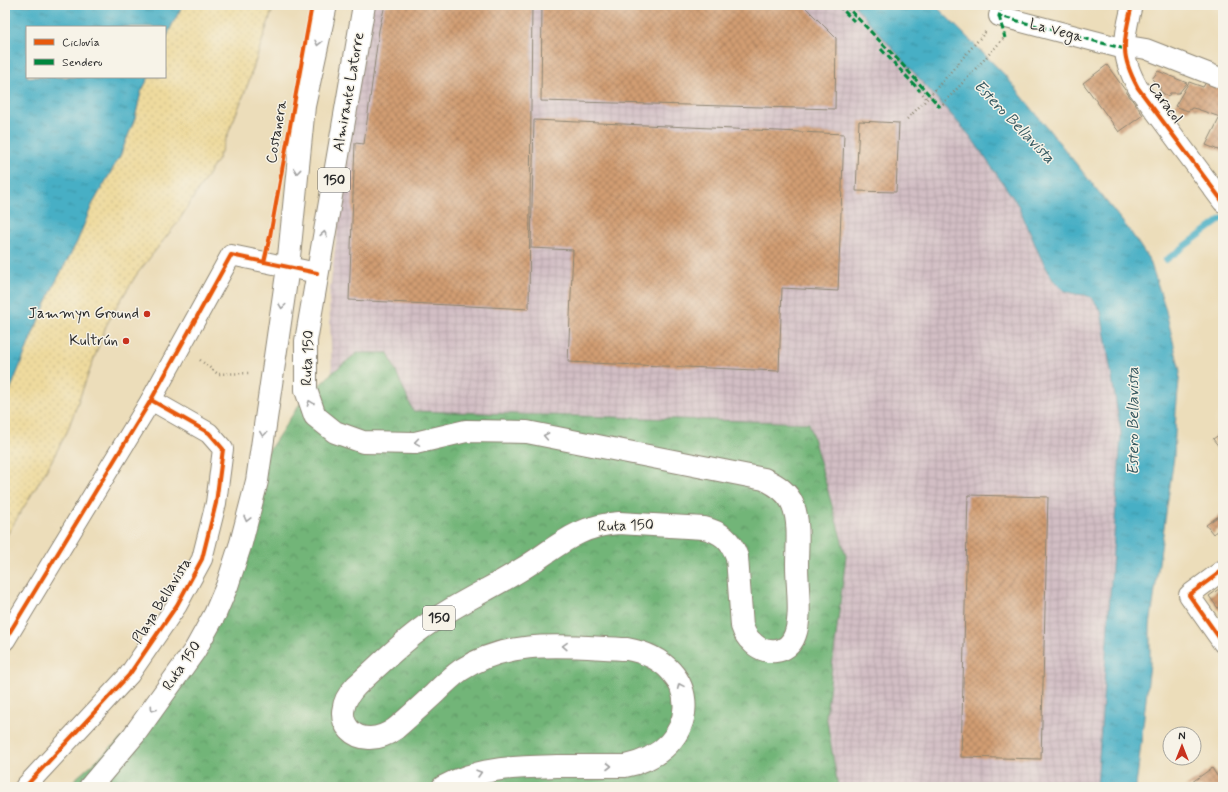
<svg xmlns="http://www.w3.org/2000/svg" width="1228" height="792" font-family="Mynerve,sans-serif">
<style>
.industrial{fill:url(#industrial-grid)}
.forest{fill:url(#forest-crowns);stroke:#4e7052}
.sand{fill:url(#sand-dots);stroke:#8c8264}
.water{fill:url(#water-ripples);stroke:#396d78}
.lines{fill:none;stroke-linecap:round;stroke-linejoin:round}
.stream{stroke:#47afc5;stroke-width:6}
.building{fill:url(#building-cross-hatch)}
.minor-casing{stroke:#8c8472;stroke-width:22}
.major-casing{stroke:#8c8472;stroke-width:24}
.path{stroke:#8c8472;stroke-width:2.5;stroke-dasharray:1 3;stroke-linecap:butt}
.minor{stroke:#fff;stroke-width:20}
.major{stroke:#fff;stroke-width:22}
.quiet{stroke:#00873e;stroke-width:3;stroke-dasharray:6 3;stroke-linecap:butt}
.cycleway-casing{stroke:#f7f3e8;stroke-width:6}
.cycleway{stroke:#e8590c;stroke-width:4}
.oneway{stroke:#a0a0a0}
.poi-dot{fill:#c8321e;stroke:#f7f3e8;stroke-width:1.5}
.labels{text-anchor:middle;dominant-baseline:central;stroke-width:3;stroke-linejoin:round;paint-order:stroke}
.shield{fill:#f7f3e8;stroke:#686764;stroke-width:1}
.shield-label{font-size:14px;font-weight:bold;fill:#2b2b2b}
.street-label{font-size:15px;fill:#2b2b2b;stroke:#f7f3e8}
.poi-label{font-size:15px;fill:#2b2b2b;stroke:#f7f3e8;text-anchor:end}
.water-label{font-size:16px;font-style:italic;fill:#355961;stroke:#f7f3e8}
</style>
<defs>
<pattern id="industrial-grid" width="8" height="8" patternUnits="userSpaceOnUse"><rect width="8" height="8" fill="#d2bec4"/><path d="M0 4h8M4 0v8" fill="none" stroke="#b4a3a9"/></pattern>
<pattern id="forest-crowns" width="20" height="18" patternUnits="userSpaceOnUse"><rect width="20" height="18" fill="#72b578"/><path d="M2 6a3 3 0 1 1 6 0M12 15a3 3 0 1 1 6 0" fill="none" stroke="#5e9363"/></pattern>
<pattern id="sand-dots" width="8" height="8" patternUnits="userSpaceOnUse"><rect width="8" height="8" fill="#eeda9e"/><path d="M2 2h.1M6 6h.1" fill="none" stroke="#cb8" stroke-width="1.8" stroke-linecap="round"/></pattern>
<pattern id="water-ripples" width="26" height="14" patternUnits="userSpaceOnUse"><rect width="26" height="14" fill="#47afc5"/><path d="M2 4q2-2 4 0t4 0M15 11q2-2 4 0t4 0" fill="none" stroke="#3b8fa0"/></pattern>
<pattern id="building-cross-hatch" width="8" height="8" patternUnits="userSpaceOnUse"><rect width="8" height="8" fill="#d19d72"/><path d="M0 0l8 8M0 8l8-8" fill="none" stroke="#aa805e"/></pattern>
</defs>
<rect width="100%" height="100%" fill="#f7f3e8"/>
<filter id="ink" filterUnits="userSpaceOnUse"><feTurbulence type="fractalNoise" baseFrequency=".025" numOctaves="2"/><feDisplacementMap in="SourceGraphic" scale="8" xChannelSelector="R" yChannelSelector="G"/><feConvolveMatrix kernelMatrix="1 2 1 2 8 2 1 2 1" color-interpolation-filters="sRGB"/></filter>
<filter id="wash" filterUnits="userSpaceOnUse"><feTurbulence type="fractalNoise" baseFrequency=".012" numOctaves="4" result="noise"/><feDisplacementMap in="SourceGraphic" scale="16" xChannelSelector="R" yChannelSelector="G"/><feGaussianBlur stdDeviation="0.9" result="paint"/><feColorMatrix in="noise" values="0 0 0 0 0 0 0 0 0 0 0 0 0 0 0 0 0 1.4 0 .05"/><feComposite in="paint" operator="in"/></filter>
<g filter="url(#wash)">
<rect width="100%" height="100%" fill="#ecddba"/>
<polygon class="industrial" points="369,5 854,5 970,136 1018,205 1040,256 1053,280 1075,294 1085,295 1092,298 1101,311 1121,433 1097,787 838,787 826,715 846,556 809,423 412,411 388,353 357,353 332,373 329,298 348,145"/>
<polygon class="forest" points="357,353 388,353 413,411 809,423 846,556 826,715 838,787 66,787 162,703 227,582 250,479 299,405 332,373"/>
<polygon class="sand" points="183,5 274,5 248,84 218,159 178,222 137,274 117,306 106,326 67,432 46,471 5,538 5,403 33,333 54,285 77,242 92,205 120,156 135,118 141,92 149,77 165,77 165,40 174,21"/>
<g class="water">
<polygon points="5,5 183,5 174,21 165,40 165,27 27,27 27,77 149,77 141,92 135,118 120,156 92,205 77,242 54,285 33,333 5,403"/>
<polygon points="854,5 935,5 1005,75 1130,231 1150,261 1165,307 1180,371 1176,411 1174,457 1150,626 1150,664 1136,787 1097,787 1121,433 1101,311 1092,298 1085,295 1075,294 1063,290 1053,280 1040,256 1018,205 970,136"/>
</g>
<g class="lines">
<polyline class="stream" points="1166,260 1223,218"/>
</g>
<g id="blocks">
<g class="building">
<polygon points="385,5 532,5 529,309 349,300 355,143 364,144 379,30"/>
<polygon points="542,5 803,5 836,38 835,109 541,101"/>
<polygon points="1107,65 1143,115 1119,132 1083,83"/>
<polygon points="1158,71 1187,83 1179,93 1170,93 1168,97 1160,91 1160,87 1152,79"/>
<polygon points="1189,82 1203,87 1206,82 1223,89 1223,152 1206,145 1220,117 1197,109 1192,108 1188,111 1175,106"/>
<polygon points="534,120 844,134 838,291 782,288 779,371 568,362 573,250 531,248"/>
<polygon points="859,121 899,123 896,192 856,191"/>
<polygon points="1223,432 1223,452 1213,439"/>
<polygon points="968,495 1048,497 1041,759 961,757"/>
<polygon points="1223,510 1223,526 1213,534 1206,525 1223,513 1221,511"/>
<polygon points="1223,586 1223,615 1209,596"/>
<polygon points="1212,768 1223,785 1223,787 1185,787"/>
</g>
</g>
</g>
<g filter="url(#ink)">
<use href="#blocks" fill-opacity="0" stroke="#8c8472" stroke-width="1"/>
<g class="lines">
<defs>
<g id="minor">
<polyline points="1002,5 999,16 1125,49 1134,47 1146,49 1223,79"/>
<path d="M 1132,5 C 1129,18 1124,35 1125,49 C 1125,62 1132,77 1138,88 L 1223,202"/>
<polyline points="1223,570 1189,595 1223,643"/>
<polyline points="5,640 151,400 231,255 317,273"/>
<polyline points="25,787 129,675 177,605 202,559 216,503 223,449 209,433 151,400"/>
</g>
<g id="major">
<path d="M 364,5 L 306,341 L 306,390 L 315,416 L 335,432 L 363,442 L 415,443 L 466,431 L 527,432 L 764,479 C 777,485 788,492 793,505 C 800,523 797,546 797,565 C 797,586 802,616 795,635 C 788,655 764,656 751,641 C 746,637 744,632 742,626 L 737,557 C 731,540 721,532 704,528 L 619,523 C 577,525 555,549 522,569 C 487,591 449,607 417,632 C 396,648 376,668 356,686 C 323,720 359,755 395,729 C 408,718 421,706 434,694 C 442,686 451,677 461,670 C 512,637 570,647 627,649 C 706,663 702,751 625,766 C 603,766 580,766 557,766 C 518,767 478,767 443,787"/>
<polyline points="90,787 134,735 195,650 215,614 227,586 241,543 257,481 288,267 304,106 326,5"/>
</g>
</defs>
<use href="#minor" class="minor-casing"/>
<use href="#major" class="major-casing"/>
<g class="path">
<polyline points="920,91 927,99"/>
<polyline points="940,107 1004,38"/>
<polyline points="907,119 927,99 987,30"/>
<polyline points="200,360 218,374 249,373"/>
</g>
<use href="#minor" class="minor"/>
<use href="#major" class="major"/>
<g class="quiet">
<polyline points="838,5 854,21"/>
<polyline points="845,5 901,63 940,107"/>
<polyline points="1002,5 999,16 1125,49"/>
<polyline points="999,16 1005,38"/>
<polyline points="881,49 920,91"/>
</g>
<defs>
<g id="cycleway">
<path d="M 1132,5 C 1129,18 1124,35 1125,49 C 1125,62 1132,77 1138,88 L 1223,202"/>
<polyline points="264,262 270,236 312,5"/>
<polyline points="1223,570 1189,595 1223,643"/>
<polyline points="5,640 151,400 231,255 317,273"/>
<polyline points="25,787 129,675 177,605 202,559 216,503 223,449 209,433 151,400"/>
</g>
</defs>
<use href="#cycleway" class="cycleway-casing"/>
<use href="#cycleway" class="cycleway"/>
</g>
<defs><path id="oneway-chevron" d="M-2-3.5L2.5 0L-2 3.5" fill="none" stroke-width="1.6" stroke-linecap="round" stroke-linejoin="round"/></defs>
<g class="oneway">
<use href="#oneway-chevron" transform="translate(318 43) rotate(103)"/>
<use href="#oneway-chevron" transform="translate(297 171) rotate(96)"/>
<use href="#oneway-chevron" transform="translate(324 234) rotate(-80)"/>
<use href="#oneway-chevron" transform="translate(282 306) rotate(98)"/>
<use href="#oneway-chevron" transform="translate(310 403) rotate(-110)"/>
<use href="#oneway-chevron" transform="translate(263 434) rotate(98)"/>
<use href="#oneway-chevron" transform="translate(546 436) rotate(-169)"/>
<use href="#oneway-chevron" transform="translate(417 442) rotate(171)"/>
<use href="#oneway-chevron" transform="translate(247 519) rotate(104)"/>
<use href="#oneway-chevron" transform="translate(565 646) rotate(-178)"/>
<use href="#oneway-chevron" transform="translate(680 686) rotate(-114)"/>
<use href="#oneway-chevron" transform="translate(153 709) rotate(125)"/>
<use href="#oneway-chevron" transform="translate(609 766)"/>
<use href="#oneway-chevron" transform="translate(479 773) rotate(-16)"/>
</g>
</g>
<g class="poi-dot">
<circle cx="147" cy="314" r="4"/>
<circle cx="126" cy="341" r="4"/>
</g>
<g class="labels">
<g class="shield">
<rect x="318" y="168" width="32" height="24" rx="3"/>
<rect x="423" y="606" width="32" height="24" rx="3"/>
</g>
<g class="shield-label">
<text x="334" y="180">150</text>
<text x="439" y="618">150</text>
</g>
<g class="street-label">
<text transform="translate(1056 31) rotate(15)">La Vega</text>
<text transform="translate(349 92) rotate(-80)">Almirante Latorre</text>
<text transform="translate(1165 103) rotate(54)">Caracol</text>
<text transform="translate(277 132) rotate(-80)">Costanera</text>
<text transform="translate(308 358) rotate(-88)">Ruta 150</text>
<text transform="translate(626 526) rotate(-2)">Ruta 150</text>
<text transform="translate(162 601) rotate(-58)">Playa Bellavista</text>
<text transform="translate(182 666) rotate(-56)">Ruta 150</text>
</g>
<g class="poi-label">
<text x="139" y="314">Jammyn Ground</text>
<text x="118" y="341">Kultrún</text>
</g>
<g class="water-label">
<text transform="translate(1014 122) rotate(46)">Estero Bellavista</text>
<text transform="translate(1133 421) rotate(-90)">Estero Bellavista</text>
</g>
</g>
<rect width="1228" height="792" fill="none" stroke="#f7f3e8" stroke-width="20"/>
<rect x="26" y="26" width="140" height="52" fill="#f7f3e8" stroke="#a5a39c"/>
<rect x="34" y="39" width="20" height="6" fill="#e8590c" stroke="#a5a39c"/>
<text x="62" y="46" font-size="12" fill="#2b2b2b">Ciclovía</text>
<rect x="34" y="59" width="20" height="6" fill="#00873e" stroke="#a5a39c"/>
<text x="62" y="66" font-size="12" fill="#2b2b2b">Sendero</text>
<g transform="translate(1182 746)"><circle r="19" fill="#f7f3e8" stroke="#a5a39c"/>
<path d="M0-3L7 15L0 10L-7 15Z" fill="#c8321e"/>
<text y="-6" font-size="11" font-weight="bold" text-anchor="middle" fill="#2b2b2b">N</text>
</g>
</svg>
